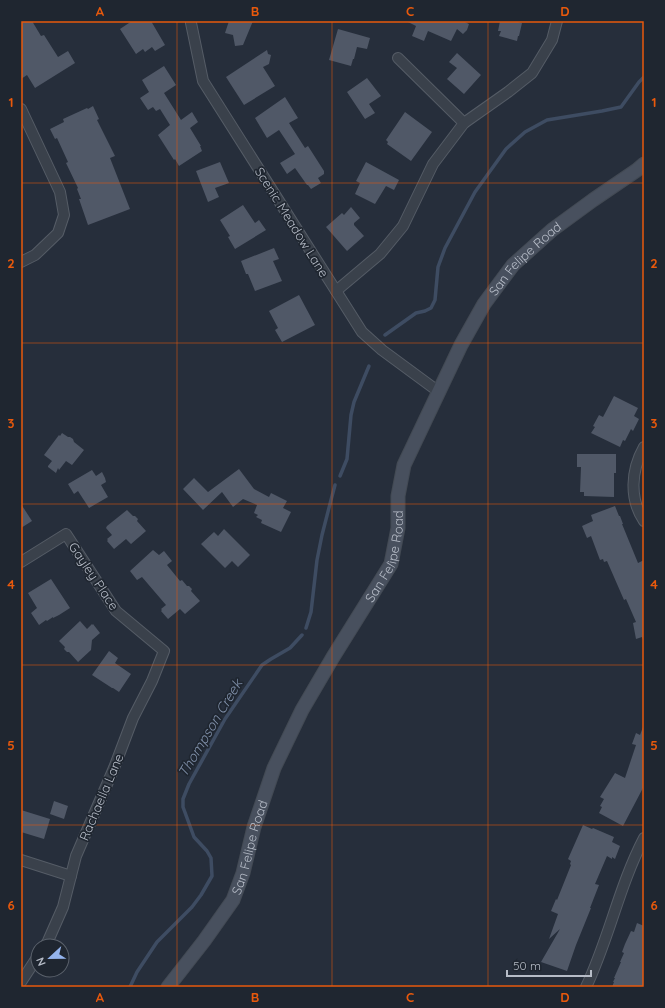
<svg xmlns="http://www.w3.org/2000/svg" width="665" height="1008" font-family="Quicksand,sans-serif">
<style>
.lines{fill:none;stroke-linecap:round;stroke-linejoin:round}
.stream{stroke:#3e4c62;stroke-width:3.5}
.building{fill:#505867}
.street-casing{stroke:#555c66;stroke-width:12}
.secondary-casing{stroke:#434a54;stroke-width:15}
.street{stroke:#3a414b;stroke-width:10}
.secondary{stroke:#48505e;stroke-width:13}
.grid{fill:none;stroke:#e8590c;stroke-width:1;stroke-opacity:0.55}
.labels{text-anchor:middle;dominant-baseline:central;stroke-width:3.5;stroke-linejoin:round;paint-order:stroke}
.street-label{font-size:13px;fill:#b6bcc7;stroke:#1f2630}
.water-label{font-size:14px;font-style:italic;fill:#8191ab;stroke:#1f2630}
.neatline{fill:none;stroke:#e8590c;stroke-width:1.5}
.grid-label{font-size:13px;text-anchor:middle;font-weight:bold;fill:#e8590c}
</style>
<rect width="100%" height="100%" fill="#262e3b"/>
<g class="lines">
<g class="stream">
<polyline points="385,335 416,313 425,311 431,308 435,300 438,267 445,248 475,192 506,149 525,132 547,120 602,111 621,107 639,82 644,77"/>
<polyline points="340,476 347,459 351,415 354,402 369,366"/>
<polyline points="306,628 311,612 317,560 322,535 331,500 335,485"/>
<polyline points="130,987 137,972 157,942 192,907 201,895 212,876 211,858 207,851 194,837 183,807 183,799 189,784 225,719 262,665 271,659 290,648 302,635"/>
</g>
</g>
<g class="building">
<polygon points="21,21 32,21 41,36 44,35 58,57 68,51 75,63 35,88 27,75 21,79"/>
<polygon points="132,21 151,21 165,45 155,51 152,47 145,52 143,49 136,54 120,29"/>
<polygon points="229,21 253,21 243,45 235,46 233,35 225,33"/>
<polygon points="406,21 463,21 469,24 467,30 463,34 457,29 451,41 428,31 424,41 412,36 416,26"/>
<polygon points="500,21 514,21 522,23 519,36 518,36 517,41 499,36 501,31 498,31"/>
<polygon points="338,29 370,38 367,49 357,47 354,59 353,59 351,66 329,60"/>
<polygon points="267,50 268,54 271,55 269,64 263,67 275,86 244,105 226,77"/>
<polygon points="457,53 481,75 464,94 447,79 457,68 449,62"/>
<polygon points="164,66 176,85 164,93 181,120 192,112 198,122 190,128 201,146 200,146 202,151 179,166 175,159 174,160 158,135 170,125 160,109 156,111 153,107 148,110 140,98 149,92 142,80"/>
<polygon points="367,78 381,96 369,104 375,113 365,119 347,92"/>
<polygon points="285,97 298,118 289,123 305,148 308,146 324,171 324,174 318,178 321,183 311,189 308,185 307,185 295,168 287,174 280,163 295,154 279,130 267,138 255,118"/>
<polygon points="93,106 99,119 97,120 115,156 110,158 130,209 88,225 79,199 81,199 77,189 78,188 66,163 68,162 57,138 55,139 50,129 64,122 63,119 87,108 88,109"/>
<polygon points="405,112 432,132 411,161 387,144 388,142 386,140"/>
<polygon points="220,162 229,183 215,188 219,197 208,202 196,171"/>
<polygon points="366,162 399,180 394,190 386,186 375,204 355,194 360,183 356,181"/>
<polygon points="243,205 255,223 259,220 266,230 235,249 228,237 230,236 220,220"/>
<polygon points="351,207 360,218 354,223 354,225 364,236 347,251 326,227 342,213 344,215"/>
<polygon points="274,248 279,259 273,261 282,281 255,291 248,274 246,274 241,261"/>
<polygon points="299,295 315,325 282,342 275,330 278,328 269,311"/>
<polygon points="614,396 638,408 634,416 639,419 633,431 631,429 625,441 623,440 620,447 591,433 595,427 593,426 599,415 603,417"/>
<polygon points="62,433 68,437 70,437 73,439 74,442 84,450 72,465 66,461 59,470 58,468 56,473 48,467 48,466 52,461 44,455 59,435 60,436"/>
<polygon points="577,454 616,454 616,473 614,473 614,497 584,496 584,492 580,492 581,467 577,467"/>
<polygon points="239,469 254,489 269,497 271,493 287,501 283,508 291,512 281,532 261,523 262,520 256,517 258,515 254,513 257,505 243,499 233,507 222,492 203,510 183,489 194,478 208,492"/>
<polygon points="92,470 96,476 102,472 105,478 106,482 101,485 108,497 89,508 78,491 74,494 68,484"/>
<polygon points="21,504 32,521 21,528"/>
<polygon points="615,506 619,516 620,516 623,524 622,524 638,563 644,560 644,642 642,637 636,639 633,623 636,622 626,599 624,600 607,561 604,562 603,559 600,560 591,536 587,538 582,526 593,521 591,515"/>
<polygon points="127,510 133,516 135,516 138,519 137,521 146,531 131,544 126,539 114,549 107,541 108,540 107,539 112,535 106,528 107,526"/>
<polygon points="224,529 250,555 238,567 232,561 225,568 201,544 214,532 218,536"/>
<polygon points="153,550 159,555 164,551 172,561 167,565 180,581 182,580 187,586 189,586 192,589 191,591 200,601 185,614 180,609 168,619 161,611 162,610 161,609 166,605 142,577 137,580 130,571"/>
<polygon points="51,579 70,608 59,615 53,618 53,617 47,621 46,620 39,625 31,613 37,608 28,593"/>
<polygon points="80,621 87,629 92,624 92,625 93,624 100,633 92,640 91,650 78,662 69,652 67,652 64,649 65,647 59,641"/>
<polygon points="109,651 118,658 115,663 131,674 119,692 113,688 112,688 92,675"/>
<polygon points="643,727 644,727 644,786 623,826 599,813 602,807 600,806 604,799 600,797 615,773 625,778 636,745 632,744 636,733 640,735"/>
<polygon points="54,801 68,806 64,819 50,814"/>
<polygon points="21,810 50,819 44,839 21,832"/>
<polygon points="583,825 592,829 593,828 614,837 612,842 620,846 615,859 612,857 612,859 607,856 595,884 599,885 590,908 591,908 576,945 567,971 541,962 560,929 549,939 558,914 551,911 556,899 557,900 571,865 570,864 571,861 568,859"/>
<polygon points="637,923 644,926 644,987 612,987 614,982 613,982 615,978 614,978 621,962 620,962 624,953 622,952 625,944 631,931 634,932"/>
</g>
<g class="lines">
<defs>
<g id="street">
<polyline points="191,21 191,23 203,81 362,332 382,350 439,392"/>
<polyline points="398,58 464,123"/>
<polyline points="21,109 60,192 64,215 58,233 35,255 21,262"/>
<polyline points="336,291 380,254 403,226 433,164 464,123 508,92 532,73 552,40 557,21"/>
<path d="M 644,447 C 631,470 629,499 644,521"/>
<polyline points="21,562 66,534 116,611 164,651 152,681 133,718 114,768 76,856 63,907 48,941 45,946"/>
<polyline points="21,860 71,876"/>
<polyline points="21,982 38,956"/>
<path d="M 586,987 C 609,939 619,886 644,838"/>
</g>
<g id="secondary">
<path id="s1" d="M 168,987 L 204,941 L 233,900 L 243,873 L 254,827 L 274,768 L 302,710 L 333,657 L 391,564 L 398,528 L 398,496 L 404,465 L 461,345 L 484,304 L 513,265 L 552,230 L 593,200 L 637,170 L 644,164"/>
</g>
</defs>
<use href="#street" class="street-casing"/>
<use href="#secondary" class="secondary-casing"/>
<use href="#street" class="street"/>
<use href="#secondary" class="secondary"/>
</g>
<path class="grid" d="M 177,21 L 177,987M 332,21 L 332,987M 488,21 L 488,987M 21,183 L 644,183M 21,343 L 644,343M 21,504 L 644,504M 21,665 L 644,665M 21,825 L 644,825"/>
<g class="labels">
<g class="street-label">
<text transform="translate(292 222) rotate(58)">Scenic Meadow Lane</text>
<text stroke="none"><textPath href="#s1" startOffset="824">San Felipe Road</textPath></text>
<text stroke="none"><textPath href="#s1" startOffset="488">San Felipe Road</textPath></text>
<text transform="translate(94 576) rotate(56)">Gayley Place</text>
<text transform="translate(101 797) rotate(-67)">Rachaella Lane</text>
<text stroke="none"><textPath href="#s1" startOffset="164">San Felipe Road</textPath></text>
</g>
<g class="water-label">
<text transform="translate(210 728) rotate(-59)">Thompson Creek</text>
</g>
</g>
<rect width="665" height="1008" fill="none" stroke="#1f2630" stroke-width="44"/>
<g transform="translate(50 958) rotate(248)"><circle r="19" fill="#1f2630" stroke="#5b626c"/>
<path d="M0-3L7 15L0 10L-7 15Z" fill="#94b4ed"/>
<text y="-6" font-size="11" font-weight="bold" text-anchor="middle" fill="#b6bcc7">N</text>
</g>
<path d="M507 970v6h84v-6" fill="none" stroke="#b6bcc7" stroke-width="2"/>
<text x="513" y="970" font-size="12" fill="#b6bcc7" stroke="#1f2630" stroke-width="3" paint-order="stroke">50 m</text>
<rect x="22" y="22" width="621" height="964" class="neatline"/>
<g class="grid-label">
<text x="100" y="16">A</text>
<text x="255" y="16">B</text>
<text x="410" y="16">C</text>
<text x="565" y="16">D</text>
<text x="11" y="107">1</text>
<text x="654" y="107">1</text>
<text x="11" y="268">2</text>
<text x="654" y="268">2</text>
<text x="11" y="428">3</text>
<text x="654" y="428">3</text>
<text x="11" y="589">4</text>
<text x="654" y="589">4</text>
<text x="11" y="750">5</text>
<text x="654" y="750">5</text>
<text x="11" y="910">6</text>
<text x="654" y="910">6</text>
<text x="100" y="1002">A</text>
<text x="255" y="1002">B</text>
<text x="410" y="1002">C</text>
<text x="565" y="1002">D</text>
</g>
</svg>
